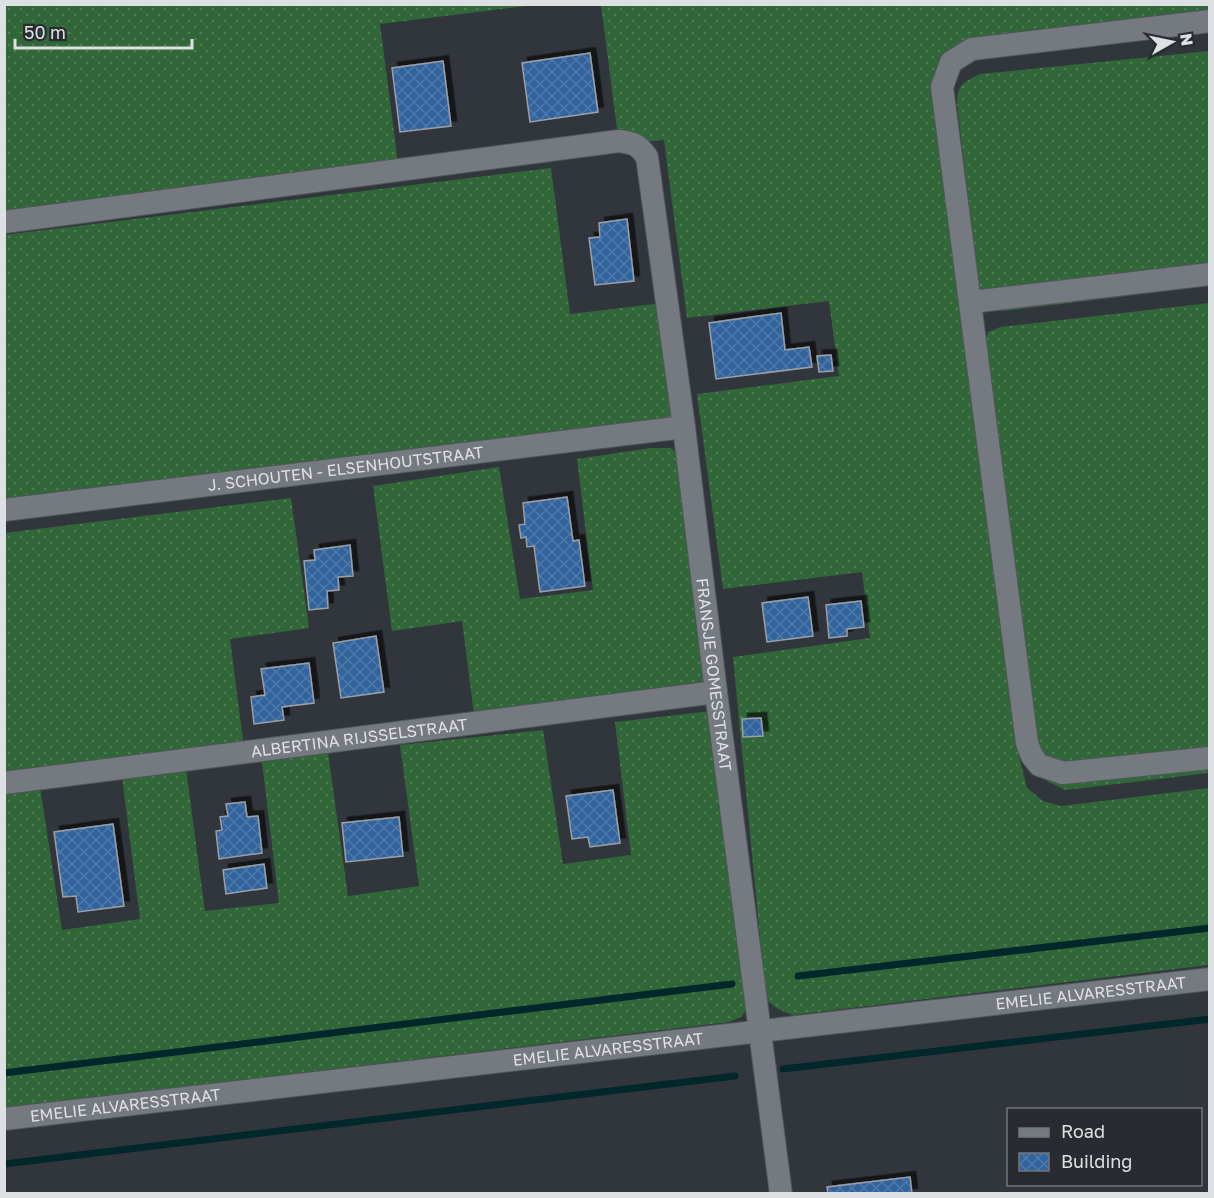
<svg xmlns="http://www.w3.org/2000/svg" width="1214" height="1198" font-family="'Golos Text',sans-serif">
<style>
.grass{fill:url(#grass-dots)}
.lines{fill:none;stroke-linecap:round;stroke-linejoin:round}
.stream{stroke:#00282a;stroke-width:7}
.building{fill:url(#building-cross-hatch);stroke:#9ba0a7;stroke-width:1.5;filter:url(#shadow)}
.street-casing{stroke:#505559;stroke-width:24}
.street{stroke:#747a80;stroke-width:22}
.labels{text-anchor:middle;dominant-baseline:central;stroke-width:5;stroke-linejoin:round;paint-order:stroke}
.street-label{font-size:16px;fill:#dee1e4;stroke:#282c31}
</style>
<defs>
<pattern id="grass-dots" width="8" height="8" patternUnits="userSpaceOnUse" patternTransform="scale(1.5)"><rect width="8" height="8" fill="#316638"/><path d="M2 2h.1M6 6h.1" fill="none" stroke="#4e7c55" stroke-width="1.8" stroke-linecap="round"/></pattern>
<pattern id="building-cross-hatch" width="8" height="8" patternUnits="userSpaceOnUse" patternTransform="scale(1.5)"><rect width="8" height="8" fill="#31649c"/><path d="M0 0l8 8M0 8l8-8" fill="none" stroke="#4e7aaa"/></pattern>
<filter id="shadow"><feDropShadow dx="5.5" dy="-5.5" stdDeviation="0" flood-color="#0009"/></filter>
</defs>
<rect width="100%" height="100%" fill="#31363c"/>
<g class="grass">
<polygon points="4,5 535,5 380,24 399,171 5,219"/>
<polygon points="601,5 1209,5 1209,33 972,60 952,70 938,105 1020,760 1027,788 1043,801 1061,806 1209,788 1209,965 793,1015 778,1009 766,1000 733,657 870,638 862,572 723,589 697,394 839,376 829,301 687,318 664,140 619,144"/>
<path d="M 1209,51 L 1209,286 L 1003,311 L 989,307 L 980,297 L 957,104 C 957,85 963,82 980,74 Z"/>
<polygon points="551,168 570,314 663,303 677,425 5,513 4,235"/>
<polygon points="1209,303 1209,773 1066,790 1048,782 1037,767 985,344 988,332 1001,327"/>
<polygon points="651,448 671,448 683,459 718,692 475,722 462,621 392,631 373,486 499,467 520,599 593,590 577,459"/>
<polygon points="291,498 309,628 230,639 244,748 5,778 4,533"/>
<polygon points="721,710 748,1007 741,1017 729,1022 5,1108 4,791 40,787 62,930 140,919 122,777 186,769 205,911 279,903 262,762 328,753 348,896 419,886 400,745 543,730 563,864 631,855 615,722"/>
</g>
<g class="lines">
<g class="stream">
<polyline points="798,976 1210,928"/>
<polyline points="783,1069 1210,1019"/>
<polyline points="4,1073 732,984"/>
<polyline points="4,1164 735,1076"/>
</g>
</g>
<g class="building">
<polygon points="590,53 598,112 530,122 522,63"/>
<polygon points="443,61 451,126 400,132 392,68"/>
<polygon points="627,219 634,281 595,285 589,238 600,237 599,223"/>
<polygon points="781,313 785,350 809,347 812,367 716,379 709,323"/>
<polygon points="831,355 833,371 819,372 817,356"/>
<polygon points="567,497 573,541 579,540 585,586 540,592 534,546 527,547 526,537 521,538 519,525 525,524 523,503"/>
<polygon points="350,545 353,576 338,577 339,590 327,591 328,608 309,610 304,561 315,560 314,550"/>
<polygon points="808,597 813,636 767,642 762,603"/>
<polygon points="861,601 864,627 847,629 847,636 829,638 826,605"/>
<polygon points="376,636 384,692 341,698 333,643"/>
<polygon points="309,663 314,703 282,707 284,720 254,724 251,697 265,695 261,669"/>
<polygon points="761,718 763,736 743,737 742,719"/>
<polygon points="613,790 620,843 590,847 588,837 572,839 566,796"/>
<polygon points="245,802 247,817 258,816 262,853 219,859 216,831 222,830 220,817 228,816 226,804"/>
<polygon points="399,817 403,856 346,862 342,823"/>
<polygon points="113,824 124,906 78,912 76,896 63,897 54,832"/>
<polygon points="264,864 267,888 226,894 223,870"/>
<polygon points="910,1177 912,1194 828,1194 827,1187"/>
</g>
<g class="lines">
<defs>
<g id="street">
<polyline points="1210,21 972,49 951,62 942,87 1027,743 1032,756 1039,765 1063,773 1210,758"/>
<path id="s1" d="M 4,222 L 619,141 C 633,143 638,144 647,157 L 684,427 L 716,692 L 781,1194"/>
<polyline points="971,302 1210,274"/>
<path id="s2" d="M 4,510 L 684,427"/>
<path id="s3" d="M 4,783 L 716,692"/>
<path id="s4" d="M 4,1119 L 1210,979"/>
</g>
</defs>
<use href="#street" class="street-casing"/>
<use href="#street" class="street"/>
</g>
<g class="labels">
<g class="street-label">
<text stroke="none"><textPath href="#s2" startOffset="344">J. SCHOUTEN - ELSENHOUTSTRAAT</textPath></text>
<text stroke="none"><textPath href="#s1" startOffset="1176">FRANSJE GOMESSTRAAT</textPath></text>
<text stroke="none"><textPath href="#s3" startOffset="358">ALBERTINA RIJSSELSTRAAT</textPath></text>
<text stroke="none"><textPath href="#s4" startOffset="1094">EMELIE ALVARESSTRAAT</textPath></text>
<text stroke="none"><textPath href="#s4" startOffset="608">EMELIE ALVARESSTRAAT</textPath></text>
<text stroke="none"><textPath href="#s4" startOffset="122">EMELIE ALVARESSTRAAT</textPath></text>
</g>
</g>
<rect width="1214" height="1198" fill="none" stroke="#dee1e4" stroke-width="12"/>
<rect x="1007" y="1108" width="195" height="78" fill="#282c31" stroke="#717479" stroke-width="1.5"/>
<rect x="1019" y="1128" width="30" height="9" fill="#747a80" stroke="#717479" stroke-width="1.5"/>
<text x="1061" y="1138" font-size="18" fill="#dee1e4">Road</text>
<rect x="1019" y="1153" width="30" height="18" fill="url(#building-cross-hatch)" stroke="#717479" stroke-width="1.5"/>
<text x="1061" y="1168" font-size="18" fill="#dee1e4">Building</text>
<g transform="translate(1172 42) rotate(81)" stroke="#282c31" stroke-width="4.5" paint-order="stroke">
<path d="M0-4.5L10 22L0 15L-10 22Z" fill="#dee1e4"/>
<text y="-9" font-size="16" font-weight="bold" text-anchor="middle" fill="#dee1e4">N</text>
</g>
<path d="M15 39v9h177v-9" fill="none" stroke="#dee1e4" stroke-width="3"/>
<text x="24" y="39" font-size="18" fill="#dee1e4" stroke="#282c31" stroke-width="4.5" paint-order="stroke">50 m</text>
</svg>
